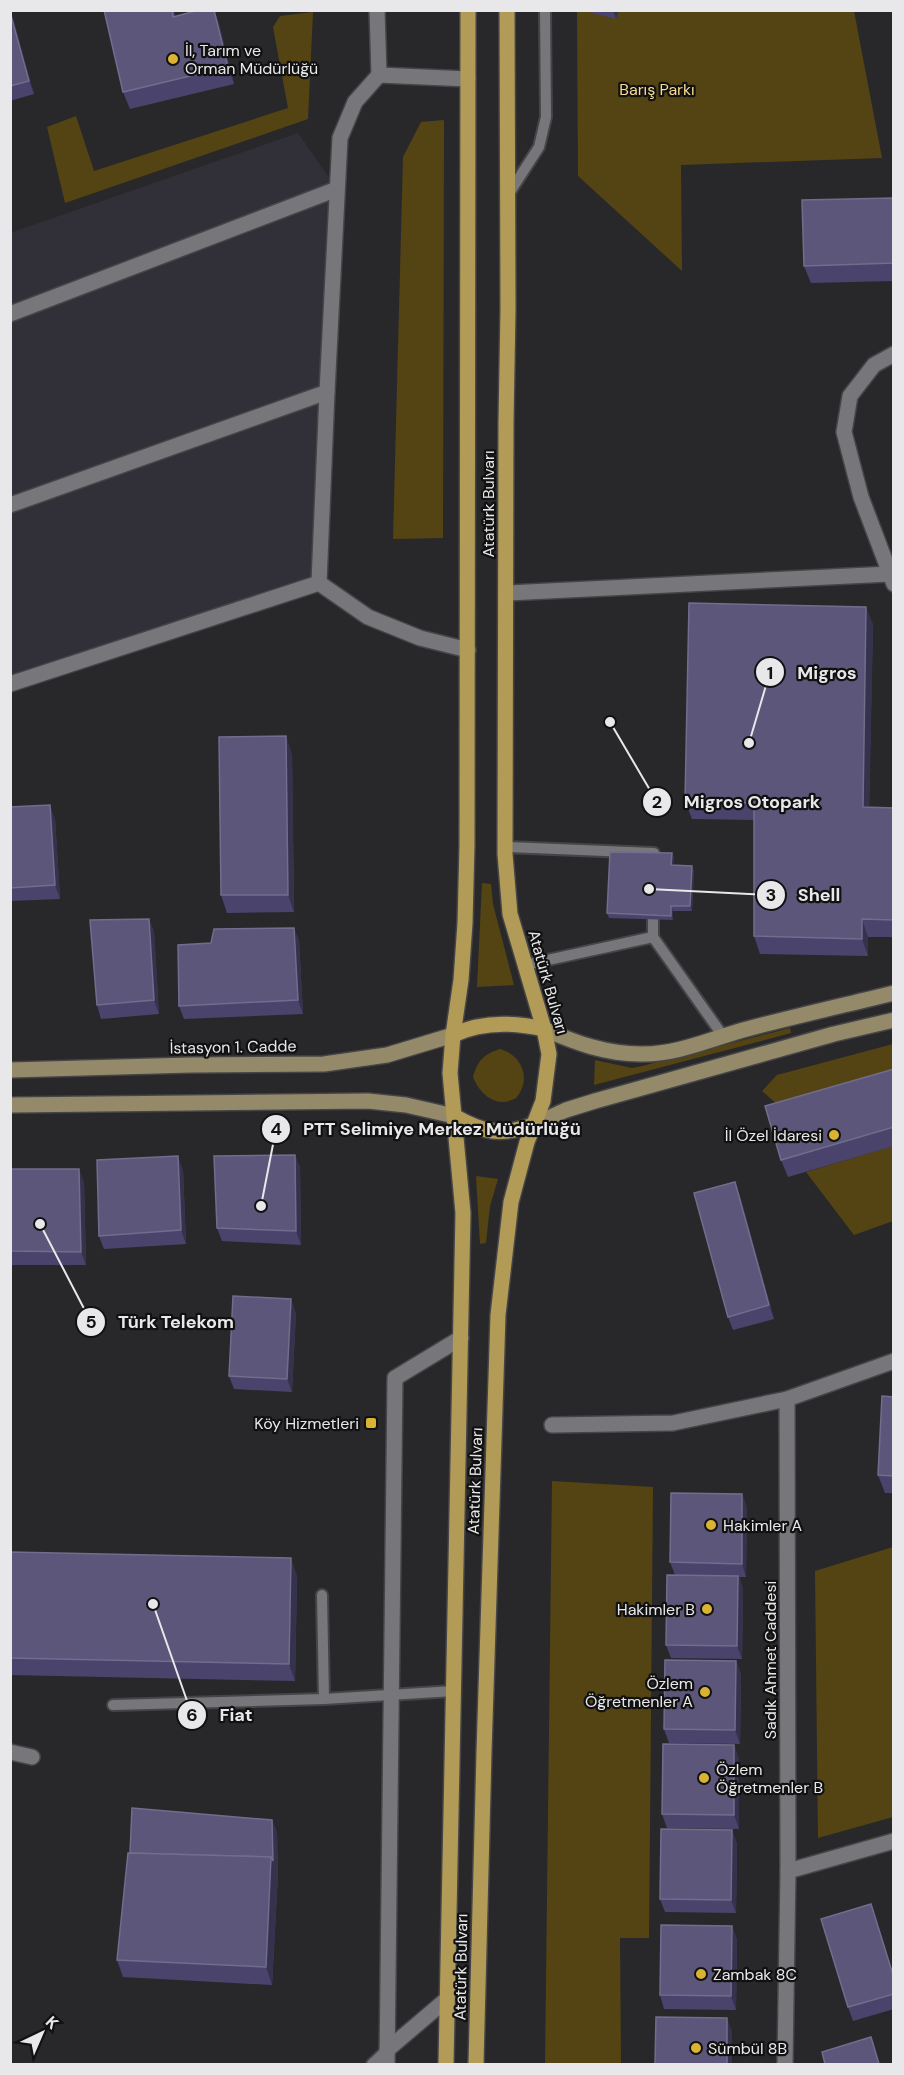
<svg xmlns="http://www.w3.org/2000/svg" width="904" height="2075" font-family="'DM Sans',sans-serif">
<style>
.built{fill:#313039}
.green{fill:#544413}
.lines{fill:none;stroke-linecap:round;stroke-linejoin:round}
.service-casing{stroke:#454547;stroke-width:14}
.minor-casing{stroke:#454547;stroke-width:18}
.secondary-casing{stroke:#454547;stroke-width:18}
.primary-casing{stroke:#454547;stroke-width:18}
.service{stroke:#77777b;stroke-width:10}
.minor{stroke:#77777b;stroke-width:15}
.secondary{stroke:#948969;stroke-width:15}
.primary{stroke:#b29b56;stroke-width:15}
.wall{fill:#4a446c}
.shaded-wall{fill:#35324d}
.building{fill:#5b567a;stroke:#716d8c;stroke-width:1.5}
.poi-dot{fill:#dab333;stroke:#111112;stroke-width:2}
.labels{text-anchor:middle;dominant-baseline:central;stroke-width:4.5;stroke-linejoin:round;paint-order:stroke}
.poi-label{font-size:16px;fill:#e8e8ea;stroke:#111112;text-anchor:start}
.park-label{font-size:16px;fill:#f8dc8e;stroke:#111112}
.street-label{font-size:16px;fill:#e8e8ea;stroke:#111112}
.leader{fill:none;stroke:#e8e8ea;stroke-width:2}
.callout-dot{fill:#e8e8ea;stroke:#111112;stroke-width:2}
.mark-label{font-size:18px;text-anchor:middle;font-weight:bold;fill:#111}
.callout-label{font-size:18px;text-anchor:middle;font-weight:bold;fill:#e8e8ea;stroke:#111112;stroke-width:4.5;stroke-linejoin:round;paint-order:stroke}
</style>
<rect width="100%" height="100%" fill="#28282b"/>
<polygon class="built" points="298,133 337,189 319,583 11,684 10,233"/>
<g class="green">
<polygon points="577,11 854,11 882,158 681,165 682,271 578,176"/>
<polygon points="313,12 308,119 65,203 47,127 76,116 94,171 288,108 273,27 280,16"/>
<polygon points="444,120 443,538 393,539 403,157 421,122"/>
<polygon points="482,883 491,884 493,904 514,985 477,987"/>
<polygon points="790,1028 791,1033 594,1085 595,1060 632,1068 642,1066"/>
<polygon points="893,1044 893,1088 777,1104 762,1091 777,1075"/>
<path d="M 500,1049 C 522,1055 532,1079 516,1098 C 497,1109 480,1095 473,1077 C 477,1061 484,1054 500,1049 Z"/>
<polygon points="893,1146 893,1221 854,1235 806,1172"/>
<polygon points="476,1176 498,1179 490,1206 486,1243 480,1244"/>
<polygon points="552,1481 653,1487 649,1938 620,1938 621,2064 545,2064"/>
<polygon points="893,1547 893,1817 818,1838 815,1571"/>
</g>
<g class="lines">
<defs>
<g id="service">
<polyline points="508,195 539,147 546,117 545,10"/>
<polyline points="505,847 654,853 654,857"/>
<polyline points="653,920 653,937 723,1036"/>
<polyline points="525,965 653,937"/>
<polyline points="322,1595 324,1699"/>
<polyline points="113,1705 324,1699 454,1691"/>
<polyline points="372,2064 387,2050"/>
</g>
<g id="minor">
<polyline points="377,10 379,75"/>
<polyline points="10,314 337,189"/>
<polyline points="894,354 874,365 850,396 844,432 861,497 894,584"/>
<polyline points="10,505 327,392"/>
<polyline points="319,583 327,392 340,138 355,102 379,75 468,79"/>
<polyline points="319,583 368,617 420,638 468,650"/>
<polyline points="506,593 890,574"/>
<polyline points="10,684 319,583"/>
<polyline points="552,1425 673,1423 787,1399 894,1361"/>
<polyline points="10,1752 32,1757"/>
<polyline points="788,1871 894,1841"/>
<polyline points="387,2050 447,1999"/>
<polyline points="387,2064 395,1378 461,1338"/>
<polyline points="785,2064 788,1871 787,1399"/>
</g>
<g id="secondary">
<path d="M 544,1029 C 576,1043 606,1054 641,1054 C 677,1055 713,1038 747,1029 C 796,1016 845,1005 894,993"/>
<polyline points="10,1070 191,1065 324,1064 387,1055 453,1035"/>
<polyline points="10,1105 368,1101 406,1105 454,1116"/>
<polyline points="533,1125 566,1110 595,1101 834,1034 894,1020"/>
</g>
<g id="primary">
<path d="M 453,1035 C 482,1021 513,1022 544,1029"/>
<path d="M 454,1116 C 484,1133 500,1136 533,1125"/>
<polyline points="446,2064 463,1213 450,1073 453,1035 461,980 465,923 467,845 468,10"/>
<polyline points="476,2064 484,1752 498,1315 511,1202 527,1142 543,1101 549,1054 544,1029 510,914 505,854 506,422 508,309 507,10"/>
</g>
</defs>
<use href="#service" class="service-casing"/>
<use href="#minor" class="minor-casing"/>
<use href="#secondary" class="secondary-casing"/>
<use href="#primary" class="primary-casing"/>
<use href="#service" class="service"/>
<use href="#minor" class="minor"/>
<use href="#secondary" class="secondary"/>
<use href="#primary" class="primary"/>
</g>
<g class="wall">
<polygon points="10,10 34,94 10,101"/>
<polygon points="104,10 174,10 175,16 214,10 219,24 234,84 130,109 123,92"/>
<polygon points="591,10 619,10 616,19 592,13"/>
<polygon points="894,198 894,281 811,283 804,266"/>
<polygon points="873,624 869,808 894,808 894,937 868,937 868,956 760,954 754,936 754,820 692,819 685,801"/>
<polygon points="292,754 294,912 227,913 221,895"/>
<polygon points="10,807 55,819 60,899 10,901"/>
<polygon points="672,853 674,858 673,865 694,871 692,911 673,911 673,920 609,918 607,913"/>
<polygon points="149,919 154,932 159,1014 101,1019 97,1005"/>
<polygon points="294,928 299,941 303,1014 184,1019 179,1006 211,943"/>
<polygon points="894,1069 894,1146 788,1177 781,1160"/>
<polygon points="295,1155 300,1168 301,1245 222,1241 217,1228"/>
<polygon points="10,1169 84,1182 86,1265 10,1265"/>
<polygon points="183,1170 186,1244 104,1249 99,1236"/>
<polygon points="735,1182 740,1196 774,1319 733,1330 728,1317"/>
<polygon points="296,1313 292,1392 234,1389 229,1376"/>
<polygon points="894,1397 894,1493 885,1493 878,1475"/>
<polygon points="742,1494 747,1508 746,1577 739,1577 743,1589 742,1659 671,1658 666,1645 675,1575 670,1562"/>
<polygon points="10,1552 297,1575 295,1681 10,1675"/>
<polygon points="736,1661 741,1674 740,1744 669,1743 664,1729"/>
<polygon points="734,1745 739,1759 739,1829 667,1828 662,1814"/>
<polygon points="272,1820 277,1833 278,1874 272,1985 123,1977 117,1960"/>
<polygon points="732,1830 737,1844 736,1913 665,1912 660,1899"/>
<polygon points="876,1918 894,1976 894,2009 853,2021 848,2007"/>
<polygon points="732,1926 737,1940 736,2010 664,2009 660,1995"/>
</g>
<g class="shaded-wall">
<polygon points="10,10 11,10 34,94 29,81"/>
<polygon points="214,10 219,24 234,84 228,67"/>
<polygon points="613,10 619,10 616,19"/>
<polygon points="866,607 873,624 869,825 863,807"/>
<polygon points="286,736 292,754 294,912 288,895"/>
<polygon points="50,805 55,819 60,899 55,885"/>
<polygon points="672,853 674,858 673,870 671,865"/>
<polygon points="692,866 694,871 692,911 690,906"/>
<polygon points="671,906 673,911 673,920 671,916"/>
<polygon points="149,919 154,932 159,1014 154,1000"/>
<polygon points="862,919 868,937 868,956 862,939"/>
<polygon points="294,928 299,941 303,1014 298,1000"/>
<polygon points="295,1155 300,1168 301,1245 296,1231"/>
<polygon points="178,1156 183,1170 186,1244 181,1230"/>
<polygon points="79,1169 84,1182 86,1265 81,1252"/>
<polygon points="735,1182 740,1196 774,1319 769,1305"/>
<polygon points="291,1299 296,1313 292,1392 287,1379"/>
<polygon points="742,1494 747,1508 746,1577 742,1564"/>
<polygon points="291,1558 297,1575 295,1681 289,1664"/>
<polygon points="738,1576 743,1589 742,1659 737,1646"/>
<polygon points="736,1661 741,1674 740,1744 735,1730"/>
<polygon points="734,1745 739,1759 739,1829 734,1815"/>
<polygon points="272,1820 277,1833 278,1874 272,1985 266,1967"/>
<polygon points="732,1830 737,1844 736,1913 731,1900"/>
<polygon points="871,1904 876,1918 894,1978"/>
<polygon points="732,1926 737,1940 736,2010 731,1996"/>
<polygon points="727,2018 732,2031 732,2064 727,2064"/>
</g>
<g class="building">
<polygon points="104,10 172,10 173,17 199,10 214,10 228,67 123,92"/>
<polygon points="10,12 29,81 10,86"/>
<polygon points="894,198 894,263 804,266 802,200"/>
<polygon points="689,603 866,607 863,807 894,808 894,920 862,919 862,939 754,936 754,803 685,801"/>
<polygon points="286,736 288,895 221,895 219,737"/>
<polygon points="50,805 55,885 10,888 10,807"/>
<polygon points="610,852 672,853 671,865 692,866 690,906 671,906 671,916 607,913"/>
<polygon points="149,919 154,1000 97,1005 90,920"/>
<polygon points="294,928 298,1000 179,1006 178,945 211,943 214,929"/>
<polygon points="894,1069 894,1127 781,1160 765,1106"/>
<polygon points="295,1155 296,1231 217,1228 214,1156"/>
<polygon points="178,1156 181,1230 99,1236 97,1160"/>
<polygon points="10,1169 79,1169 81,1252 10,1251"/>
<polygon points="735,1182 769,1305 728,1317 694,1193"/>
<polygon points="233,1296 291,1299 287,1379 229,1376"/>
<polygon points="882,1396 894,1397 894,1476 878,1475"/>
<polygon points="671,1493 742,1494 742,1564 670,1562"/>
<polygon points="10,1552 291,1558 289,1664 10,1658"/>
<polygon points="667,1575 738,1576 737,1646 666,1645"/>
<polygon points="665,1660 736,1661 735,1730 664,1729"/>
<polygon points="663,1744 734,1745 734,1815 662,1814"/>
<polygon points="132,1808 272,1820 273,1861 271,1857 130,1853"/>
<polygon points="661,1829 732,1830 731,1900 660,1899"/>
<polygon points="128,1853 271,1857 266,1967 117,1960"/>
<polygon points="871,1904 894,1978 894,1994 848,2007 821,1919"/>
<polygon points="661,1925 732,1926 731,1996 660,1995"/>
<polygon points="656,2017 727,2018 727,2064 655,2064"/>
<polygon points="871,2037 879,2064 825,2064 822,2052"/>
</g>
<g class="poi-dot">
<circle cx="173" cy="59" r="6"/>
<circle cx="834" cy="1135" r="6"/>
<rect x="365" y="1417" width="12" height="12" rx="3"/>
<circle cx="711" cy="1525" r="6"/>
<circle cx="707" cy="1609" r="6"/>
<circle cx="705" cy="1692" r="6"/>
<circle cx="704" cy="1778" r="6"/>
<circle cx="701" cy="1974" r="6"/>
<circle cx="696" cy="2048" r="6"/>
</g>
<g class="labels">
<g class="poi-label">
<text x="185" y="50">İl, Tarım ve<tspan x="185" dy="18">Orman Müdürlüğü</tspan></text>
<text x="822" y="1135" text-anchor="end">İl Özel İdaresi</text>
<text x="359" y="1423" text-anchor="end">Köy Hizmetleri</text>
<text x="723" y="1525">Hakimler A</text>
<text x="695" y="1609" text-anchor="end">Hakimler B</text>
<text x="693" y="1683" text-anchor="end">Özlem<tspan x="693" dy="18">Öğretmenler A</tspan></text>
<text x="716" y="1769">Özlem<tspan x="716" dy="18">Öğretmenler B</tspan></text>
<text x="713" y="1974">Zambak 8C</text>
<text x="708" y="2048">Sümbül 8B</text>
</g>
<g class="park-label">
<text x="657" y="89">Barış Parkı</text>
</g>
<g class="street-label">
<text transform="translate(488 504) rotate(-90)">Atatürk Bulvarı</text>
<text transform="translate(548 982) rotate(74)">Atatürk Bulvarı</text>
<text transform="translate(233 1047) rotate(-1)">İstasyon 1. Cadde</text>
<text transform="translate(475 1481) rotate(-88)">Atatürk Bulvarı</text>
<text transform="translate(770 1660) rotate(-90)">Sadık Ahmet Caddesi</text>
<text transform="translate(461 1967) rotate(-89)">Atatürk Bulvarı</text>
</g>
</g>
<path class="leader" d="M749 743L770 672M610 722L657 802M649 889L771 895M261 1206L276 1129M40 1224L91 1322M153 1604L192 1715"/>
<g class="callout-dot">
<circle cx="749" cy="743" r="6"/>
<circle cx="610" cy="722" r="6"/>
<circle cx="649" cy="889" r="6"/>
<circle cx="261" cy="1206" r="6"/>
<circle cx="40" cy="1224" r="6"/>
<circle cx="153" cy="1604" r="6"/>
<circle cx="770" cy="672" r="15"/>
<circle cx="657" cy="802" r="15"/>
<circle cx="771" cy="895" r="15"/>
<circle cx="276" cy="1129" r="15"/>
<circle cx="91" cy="1322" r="15"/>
<circle cx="192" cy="1715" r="15"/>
</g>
<g class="mark-label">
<text x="770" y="679">1</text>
<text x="657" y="808">2</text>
<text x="771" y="901">3</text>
<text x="276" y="1135">4</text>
<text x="91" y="1328">5</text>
<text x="192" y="1721">6</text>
</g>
<g class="callout-label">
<text x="827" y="679">Migros</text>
<text x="752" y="808">Migros Otopark</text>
<text x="819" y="901">Shell</text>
<text x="442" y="1135">PTT Selimiye Merkez Müdürlüğü</text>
<text x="176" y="1328">Türk Telekom</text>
<text x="236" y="1721">Fiat</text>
</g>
<rect width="904" height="2075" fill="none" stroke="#e8e8ea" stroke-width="24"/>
<g transform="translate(42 2033) rotate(44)" stroke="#111112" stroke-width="4.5" paint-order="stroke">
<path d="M0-4.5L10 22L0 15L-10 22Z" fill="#e8e8ea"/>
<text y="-9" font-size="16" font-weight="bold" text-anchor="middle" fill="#e8e8ea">K</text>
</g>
</svg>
